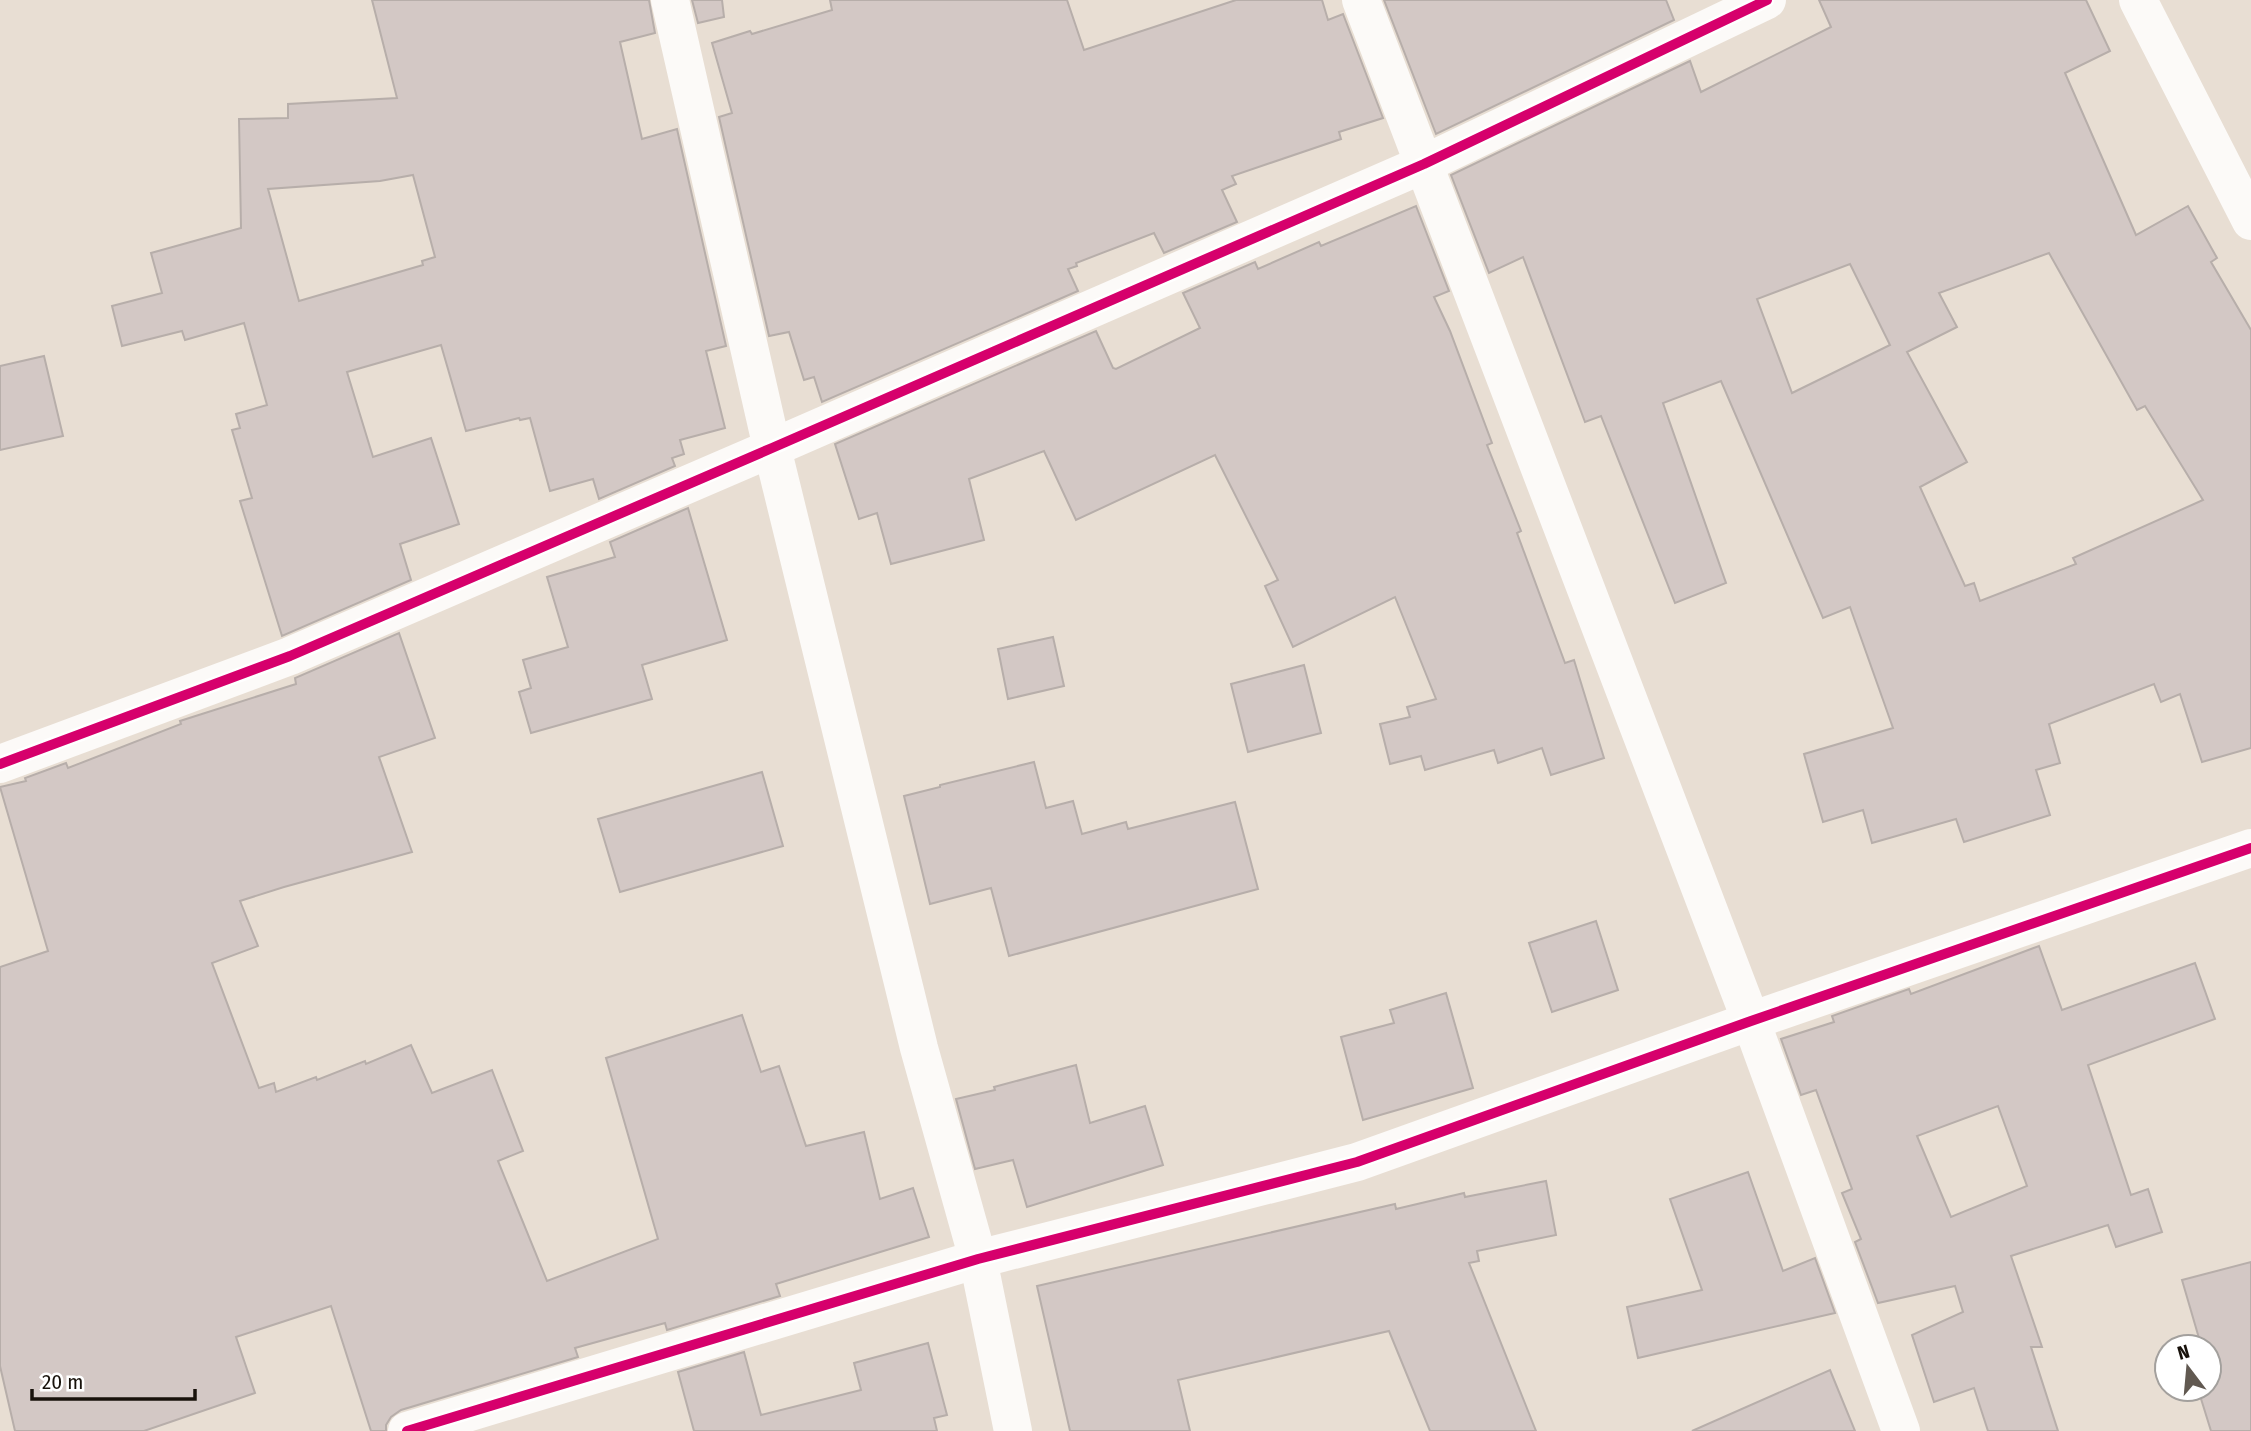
<svg xmlns="http://www.w3.org/2000/svg" width="2251" height="1431" font-family="'Fira Sans Condensed',sans-serif">
<style>
.building{fill:#d3c8c5;stroke:#b7aeaa;stroke-width:2;fill-rule:evenodd}
.lines{fill:none;stroke-linecap:round;stroke-linejoin:round}
.street{stroke:#fcfaf8;stroke-width:38}
.secondary{stroke:#fcfaf8;stroke-width:38}
.cycleway-casing{stroke:#fff;stroke-width:15}
.cycleway{stroke:#d6006c;stroke-width:10}
</style>
<rect width="100%" height="100%" fill="#e8ded3"/>
<g class="building">
<path d="M 372,0 L 649,0 L 655,33 L 620,42 L 642,139 L 677,129 L 726,346 L 706,351 L 725,428 L 680,440 L 684,454 L 672,458 L 675,466 L 599,499 L 593,479 L 550,491 L 530,418 L 520,420 L 519,418 L 466,431 L 441,345 L 347,372 L 373,457 L 431,438 L 459,524 L 400,544 L 411,580 L 282,636 L 240,501 L 252,498 L 232,430 L 240,428 L 236,414 L 267,405 L 244,323 L 185,340 L 182,331 L 122,346 L 112,306 L 162,293 L 151,253 L 241,228 L 239,119 L 288,118 L 288,104 L 397,98 ZM 413,175 L 435,257 L 422,261 L 423,265 L 299,301 L 268,189 L 380,181 Z"/>
<polygon points="692,0 722,0 724,17 698,23"/>
<polygon points="830,0 1067,0 1084,50 1236,0 1322,0 1328,20 1343,14 1383,118 1339,132 1341,139 1232,176 1236,184 1222,190 1237,222 1164,253 1154,233 1076,263 1077,266 1068,269 1078,291 822,402 814,377 804,380 789,332 769,336 719,117 732,113 712,43 750,31 752,34 832,10"/>
<polygon points="1384,0 1666,0 1674,20 1436,134"/>
<path d="M 1819,0 L 2086,0 L 2110,51 L 2065,73 L 2136,235 L 2188,206 L 2217,258 L 2211,262 L 2251,330 L 2251,748 L 2202,762 L 2180,694 L 2161,702 L 2154,684 L 2049,724 L 2060,763 L 2036,770 L 2050,815 L 1964,842 L 1956,819 L 1872,843 L 1863,810 L 1823,822 L 1804,754 L 1893,728 L 1850,607 L 1823,618 L 1721,381 L 1663,403 L 1726,583 L 1675,603 L 1601,416 L 1585,422 L 1523,257 L 1489,273 L 1451,175 L 1690,61 L 1701,92 L 1831,27 ZM 2049,253 L 2137,410 L 2145,406 L 2203,500 L 2073,558 L 2076,564 L 1980,601 L 1974,583 L 1965,586 L 1920,487 L 1967,462 L 1907,352 L 1957,327 L 1939,293 ZM 1850,264 L 1890,345 L 1792,393 L 1757,299 Z"/>
<polygon points="1416,206 1449,291 1434,297 1450,331 1492,443 1487,445 1521,531 1517,533 1565,663 1574,660 1604,758 1551,775 1542,748 1498,763 1494,750 1425,770 1421,756 1390,764 1380,724 1410,717 1407,707 1436,699 1395,597 1293,647 1265,586 1278,580 1215,455 1076,520 1044,451 969,479 984,540 891,564 877,513 859,519 835,444 1096,331 1113,368 1116,369 1200,328 1183,293 1255,262 1258,269 1319,242 1321,246"/>
<polygon points="44,356 63,436 0,450 0,366"/>
<polygon points="688,508 727,640 642,665 652,699 531,733 519,692 531,688 523,660 568,647 547,577 615,557 610,542"/>
<polygon points="399,633 435,738 379,757 412,852 284,887 240,901 258,946 212,963 259,1088 274,1083 276,1092 316,1077 317,1080 365,1061 366,1064 411,1045 432,1093 492,1070 523,1151 498,1161 547,1281 658,1239 606,1058 742,1015 761,1072 779,1066 806,1146 864,1132 880,1199 913,1188 929,1237 776,1284 780,1296 667,1330 665,1323 575,1348 578,1357 401,1410 391,1417 386,1425 386,1431 371,1431 331,1306 236,1337 255,1393 144,1431 15,1431 0,1366 0,967 48,951 0,787 26,781 25,778 66,763 68,768 181,724 180,721 296,684 295,678"/>
<polygon points="1053,637 1064,686 1008,699 998,649"/>
<polygon points="1304,665 1321,733 1248,752 1231,684"/>
<polygon points="1034,762 1046,808 1073,801 1082,834 1126,822 1128,829 1235,802 1258,889 1009,956 991,888 930,904 904,796 940,787 940,785"/>
<polygon points="762,772 783,846 620,892 598,819"/>
<polygon points="1596,921 1618,990 1552,1012 1529,943"/>
<path d="M 2039,946 L 2062,1010 L 2195,963 L 2215,1019 L 2088,1065 L 2131,1195 L 2148,1189 L 2162,1232 L 2116,1247 L 2108,1225 L 2011,1256 L 2042,1347 L 2031,1347 L 2058,1431 L 1988,1431 L 1974,1388 L 1934,1402 L 1912,1335 L 1963,1312 L 1955,1286 L 1878,1303 L 1855,1242 L 1861,1239 L 1842,1193 L 1852,1189 L 1816,1090 L 1801,1095 L 1781,1039 L 1834,1022 L 1832,1016 L 1909,989 L 1911,994 ZM 1998,1106 L 2027,1186 L 1951,1217 L 1917,1136 Z"/>
<polygon points="1446,993 1473,1088 1363,1120 1341,1037 1394,1023 1390,1010"/>
<polygon points="1076,1065 1090,1123 1145,1106 1163,1165 1027,1207 1013,1160 975,1169 956,1099 995,1090 994,1087"/>
<polygon points="1748,1172 1783,1271 1815,1258 1835,1313 1638,1358 1627,1307 1702,1290 1670,1199"/>
<polygon points="1546,1181 1556,1235 1477,1251 1479,1261 1469,1263 1536,1431 1430,1431 1389,1331 1178,1380 1190,1431 1070,1431 1037,1286 1395,1204 1396,1209 1464,1193 1465,1197"/>
<polygon points="2251,1262 2251,1431 2211,1431 2198,1389 2209,1389 2209,1347 2193,1347 2201,1345 2182,1280"/>
<polygon points="928,1343 947,1415 934,1418 937,1431 694,1431 678,1372 744,1352 761,1415 861,1390 854,1363"/>
<polygon points="1830,1370 1855,1431 1692,1431"/>
</g>
<g class="lines">
<g class="street">
<polyline points="1361,0 1751,1021 1901,1431"/>
<polyline points="2138,0 2251,221"/>
<polyline points="0,764 290,656 772,448 1424,164 1767,0"/>
<polyline points="407,1431 978,1259 1357,1162 1751,1021 2251,848"/>
</g>
<polyline class="secondary" points="670,0 772,448 919,1048 978,1259 1013,1431"/>
<defs>
<g id="cycleway">
<polyline points="0,764 290,656 772,448 1424,164 1767,0"/>
<polyline points="407,1431 978,1259 1357,1162 1751,1021 2251,848"/>
</g>
</defs>
<use href="#cycleway" class="cycleway-casing"/>
<use href="#cycleway" class="cycleway"/>
</g>
<g transform="translate(2188 1368) rotate(344)"><circle r="33" fill="#ffffff" stroke="#a3a09d" stroke-width="2"/>
<path d="M0-5L12 26L0 18L-12 26Z" fill="#615951"/>
<text y="-10" font-size="19" font-weight="bold" text-anchor="middle" fill="#18120b">N</text>
</g>
<path d="M32 1389v10h163v-10" fill="none" stroke="#18120b" stroke-width="3.5"/>
<text x="42" y="1389" font-size="21" fill="#18120b" stroke="#ffffff" stroke-width="5" paint-order="stroke">20 m</text>
</svg>
